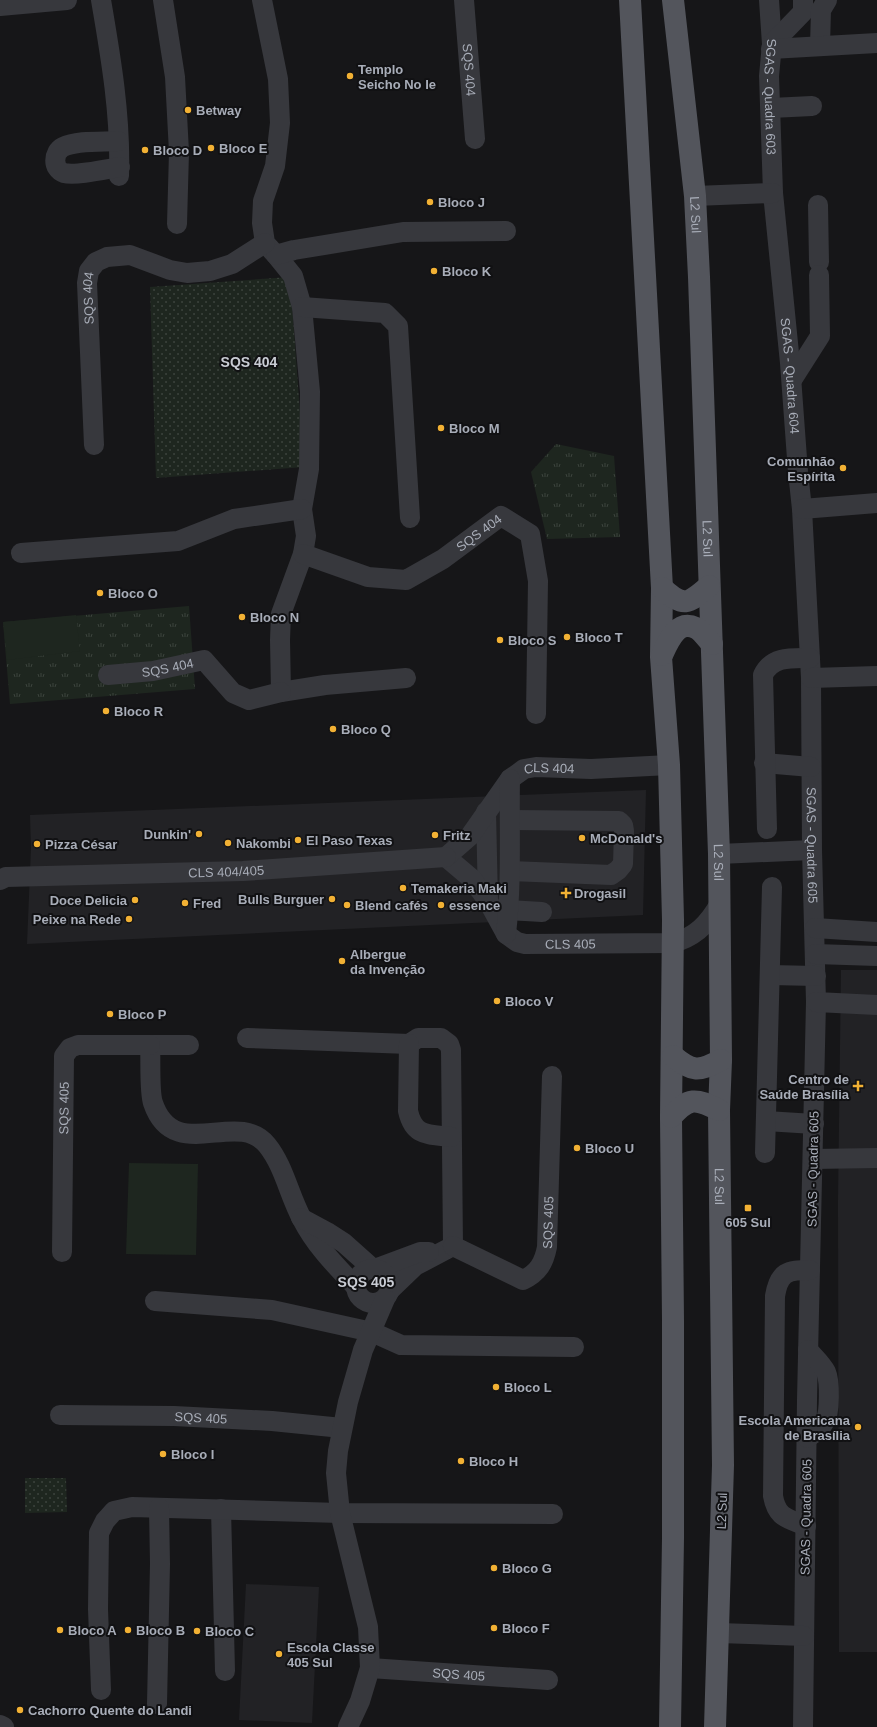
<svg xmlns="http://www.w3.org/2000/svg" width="877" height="1727" font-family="Helvetica,sans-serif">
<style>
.built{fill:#222225}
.grass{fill:url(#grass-tufts)}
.park{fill:url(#park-dots)}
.pitch{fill:#1e261f}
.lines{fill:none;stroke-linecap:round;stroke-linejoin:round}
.minor{stroke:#37383d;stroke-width:20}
.major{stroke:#53555c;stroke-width:22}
.poi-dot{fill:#f2b134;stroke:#111113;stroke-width:1.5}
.labels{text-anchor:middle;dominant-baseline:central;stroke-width:4;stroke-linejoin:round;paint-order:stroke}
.poi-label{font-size:13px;font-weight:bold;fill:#a8adb8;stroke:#111113;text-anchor:start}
.street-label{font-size:13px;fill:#a8adb8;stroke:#111113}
.neighbourhood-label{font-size:14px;font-weight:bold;fill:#c9ccd4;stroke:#111113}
</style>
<defs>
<pattern id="grass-tufts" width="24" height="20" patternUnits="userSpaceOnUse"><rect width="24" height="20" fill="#1e261f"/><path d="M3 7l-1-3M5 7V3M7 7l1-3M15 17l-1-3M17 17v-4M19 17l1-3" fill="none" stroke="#3c433d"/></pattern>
<pattern id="park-dots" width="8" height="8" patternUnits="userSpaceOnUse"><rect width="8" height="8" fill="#1e261f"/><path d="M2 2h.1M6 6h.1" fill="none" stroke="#3c433d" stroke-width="1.8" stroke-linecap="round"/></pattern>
</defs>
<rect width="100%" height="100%" fill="#161618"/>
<g class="built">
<polygon points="646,790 643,915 27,944 31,848 30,815"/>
<polygon points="841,970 877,970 877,1652 839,1652 838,1202"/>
<polygon points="246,1584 319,1587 312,1723 239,1720"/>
</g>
<g class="grass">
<polygon points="556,444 614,456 620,537 547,539 531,472"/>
<polygon points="189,606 195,689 10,704 3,622"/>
</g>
<g class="park">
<polygon points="290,277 304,467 156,478 150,287"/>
<polygon points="25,1478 66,1478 67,1512 25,1513"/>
</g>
<g class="pitch">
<polygon points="76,615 80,651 7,660 3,622"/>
<polygon points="129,1163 198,1164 196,1255 126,1254"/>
</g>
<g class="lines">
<g class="minor">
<path d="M 101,0 C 111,58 121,117 119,176"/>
<polyline points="163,0 175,77 179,152 177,224"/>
<polyline points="262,0 278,79 280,123 275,166 263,201 262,223 265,243 276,255 293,276 302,307 310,392 309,469 302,509 306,536 303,554 281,614 280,640 281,692 325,685 406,678"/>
<path id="s1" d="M 464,0 L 475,139"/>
<path id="s2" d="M 769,0 L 772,44 L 769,76 L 773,193 L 790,363 L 798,472 L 802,509 L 811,678 L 812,850 L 816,1002 L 807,1400 L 803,1727"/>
<polyline points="0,6 67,0"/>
<polyline points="772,44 803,12 803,0"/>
<polyline points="820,46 821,10 827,0"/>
<polyline points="771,49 877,43"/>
<polyline points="771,108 812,106"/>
<path d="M 118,141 C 103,142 77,140 63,147 C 53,152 52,169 64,173 C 76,176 107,169 120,167"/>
<polyline points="695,196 773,193"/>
<polyline points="818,205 819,262"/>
<polyline points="276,255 294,250 403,232 506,231"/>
<polyline points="302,307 385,313 398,326 410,518"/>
<polyline points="792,380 820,336 819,275"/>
<path id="s3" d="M 94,445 L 87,283 L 89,271 L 96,262 L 107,257 L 130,255 L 170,270 L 187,273 L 210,271 L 232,264 L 265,243"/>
<polyline points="802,509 877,503"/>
<polyline points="21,553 178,541 234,519 302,509"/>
<path id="s4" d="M 303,554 L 368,577 L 406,580 L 443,559 L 501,516 L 530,534 L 538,581 L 536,714"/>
<path id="s5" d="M 108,675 L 153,671 L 204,660 L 233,693 L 249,700 L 281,692"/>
<polyline points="811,678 877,676"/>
<polyline points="764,763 811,767"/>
<polyline points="486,812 488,901"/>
<path d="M 767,829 L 763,675 C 772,656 792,658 810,658"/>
<polyline points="719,854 812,850"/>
<path id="s6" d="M 446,857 L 472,879 L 488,901 L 506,934 L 517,942 L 525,944 L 672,943 C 695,938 709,923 720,903"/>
<path id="s7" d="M 446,857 L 470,836 L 510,779 L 524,769 L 536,767 L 591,769 L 669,765"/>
<polyline points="510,871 611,875 618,870 623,864 624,831 623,825 619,821 511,820"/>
<path id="s8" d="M 0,880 L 6,877 L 243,871 L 446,857"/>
<polyline points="508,910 542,912"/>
<polyline points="815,928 877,932"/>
<path d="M 506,934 C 512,882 509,830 510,779"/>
<polyline points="815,954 877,956"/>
<polyline points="770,975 816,976"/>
<polyline points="816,1002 877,1005"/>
<polyline points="247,1038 409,1044 418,1038 441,1038 449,1044 451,1050 453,1246 415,1266 390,1290"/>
<path d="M 409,1044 L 408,1111 C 414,1137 428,1134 451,1137"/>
<path d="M 189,1045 L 150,1045 C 151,1058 149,1092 153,1103 C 174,1165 237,1108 267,1145 C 284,1166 289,1195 302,1219 C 315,1245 336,1266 356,1287"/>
<polyline points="766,1121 814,1124"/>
<polyline points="765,1153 772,887"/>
<polyline points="813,1159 877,1158"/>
<polyline points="301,1218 327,1232 344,1243 372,1268"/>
<path id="s9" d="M 453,1246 L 523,1280 C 538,1273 544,1263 547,1247 L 552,1076"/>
<path id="s10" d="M 62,1252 L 64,1056 L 70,1048 L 78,1045 L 150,1045"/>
<polyline points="377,1268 420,1252 429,1252"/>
<circle cx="373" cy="1286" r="17"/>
<polyline points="155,1301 272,1310 372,1332 401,1345 574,1347"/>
<path id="s11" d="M 60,1415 L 174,1416 L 272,1421 L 342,1428"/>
<path d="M 807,1438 C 814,1433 821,1429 825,1421 C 830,1413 830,1381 826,1372 C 822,1364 814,1357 808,1350"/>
<polyline points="221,1509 225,1671"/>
<path d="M 806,1526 C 787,1518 777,1518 773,1496 L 775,1296 C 779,1272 787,1270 810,1270"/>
<polyline points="719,1633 804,1636"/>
<path id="s12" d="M 370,1668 L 548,1680"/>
<polyline points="101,1690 98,1609 99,1533 105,1521 114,1511 132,1507 340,1513 553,1514"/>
<polyline points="157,1704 160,1564 159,1508"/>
<polyline points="0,1725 4,1727"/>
<polyline points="348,1727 360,1701 370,1668 368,1627 340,1513 336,1473 338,1451 348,1402 363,1350 385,1299"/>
</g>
<g class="major">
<polyline points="630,0 662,588 661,657 669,765 673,920 671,1117 673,1321 673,1538 670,1727"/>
<path id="s13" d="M 673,0 L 695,196 L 699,277 L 719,854 L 721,1060 L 719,1110 L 723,1465 L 715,1727"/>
<path d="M 662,588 C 684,608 688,604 709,586"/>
<path d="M 662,655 C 668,642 677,619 696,628 C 702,631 707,639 712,644"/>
<path d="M 673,1056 C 692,1072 699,1072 721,1060"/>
<path d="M 671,1117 C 689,1097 695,1098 719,1110"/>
</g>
</g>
<g class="poi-dot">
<circle cx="350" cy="76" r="4"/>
<circle cx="188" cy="110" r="4"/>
<circle cx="211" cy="148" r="4"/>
<circle cx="145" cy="150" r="4"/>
<circle cx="430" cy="202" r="4"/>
<circle cx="434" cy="271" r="4"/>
<circle cx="441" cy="428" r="4"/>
<circle cx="843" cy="468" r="4"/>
<circle cx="100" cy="593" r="4"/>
<circle cx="242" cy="617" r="4"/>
<circle cx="567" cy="637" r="4"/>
<circle cx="500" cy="640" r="4"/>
<circle cx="106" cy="711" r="4"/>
<circle cx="333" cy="729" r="4"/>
<circle cx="199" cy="834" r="4"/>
<circle cx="435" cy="835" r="4"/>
<circle cx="582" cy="838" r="4"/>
<circle cx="298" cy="840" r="4"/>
<circle cx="228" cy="843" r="4"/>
<circle cx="37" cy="844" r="4"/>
<circle cx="403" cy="888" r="4"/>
<path d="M564 887h4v4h4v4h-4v4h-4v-4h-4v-4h4z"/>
<circle cx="332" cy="899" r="4"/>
<circle cx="135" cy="900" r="4"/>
<circle cx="185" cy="903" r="4"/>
<circle cx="347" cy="905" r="4"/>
<circle cx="441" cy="905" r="4"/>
<circle cx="129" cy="919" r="4"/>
<circle cx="342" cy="961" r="4"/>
<circle cx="497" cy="1001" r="4"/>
<circle cx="110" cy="1014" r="4"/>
<path d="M856 1080h4v4h4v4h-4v4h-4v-4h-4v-4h4z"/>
<circle cx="577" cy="1148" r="4"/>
<rect x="744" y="1204" width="8" height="8" rx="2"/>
<circle cx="496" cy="1387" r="4"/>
<circle cx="858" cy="1427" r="4"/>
<circle cx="163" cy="1454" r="4"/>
<circle cx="461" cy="1461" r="4"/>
<circle cx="494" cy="1568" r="4"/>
<circle cx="494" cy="1628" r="4"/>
<circle cx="60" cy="1630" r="4"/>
<circle cx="128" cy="1630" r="4"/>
<circle cx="197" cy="1631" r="4"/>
<circle cx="279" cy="1654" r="4"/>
<circle cx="20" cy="1710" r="4"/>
</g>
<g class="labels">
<g class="poi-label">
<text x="358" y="69">Templo<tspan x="358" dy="15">Seicho No Ie</tspan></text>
<text x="196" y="110">Betway</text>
<text x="219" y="148">Bloco E</text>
<text x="153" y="150">Bloco D</text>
<text x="438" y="202">Bloco J</text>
<text x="442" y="271">Bloco K</text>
<text x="449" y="428">Bloco M</text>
<text x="835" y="461" text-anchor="end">Comunhão<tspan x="835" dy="15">Espírita</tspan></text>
<text x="108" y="593">Bloco O</text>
<text x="250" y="617">Bloco N</text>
<text x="575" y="637">Bloco T</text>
<text x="508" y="640">Bloco S</text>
<text x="114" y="711">Bloco R</text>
<text x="341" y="729">Bloco Q</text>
<text x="191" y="834" text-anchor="end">Dunkin'</text>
<text x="443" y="835">Fritz</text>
<text x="590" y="838">McDonald's</text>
<text x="306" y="840">El Paso Texas</text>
<text x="236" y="843">Nakombi</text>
<text x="45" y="844">Pizza César</text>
<text x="411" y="888">Temakeria Maki</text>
<text x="574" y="893">Drogasil</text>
<text x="324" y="899" text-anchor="end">Bulls Burguer</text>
<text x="127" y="900" text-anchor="end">Doce Delicia</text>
<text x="193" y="903">Fred</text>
<text x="355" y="905">Blend cafés</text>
<text x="449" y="905">essence</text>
<text x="121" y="919" text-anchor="end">Peixe na Rede</text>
<text x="350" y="954">Albergue<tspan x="350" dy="15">da Invenção</tspan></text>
<text x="505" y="1001">Bloco V</text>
<text x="118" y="1014">Bloco P</text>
<text x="849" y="1079" text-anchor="end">Centro de<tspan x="849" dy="15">Saúde Brasília</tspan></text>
<text x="585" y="1148">Bloco U</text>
<text x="748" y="1222" text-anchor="middle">605 Sul</text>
<text x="504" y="1387">Bloco L</text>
<text x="850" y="1420" text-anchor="end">Escola Americana<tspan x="850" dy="15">de Brasília</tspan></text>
<text x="171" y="1454">Bloco I</text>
<text x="469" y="1461">Bloco H</text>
<text x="502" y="1568">Bloco G</text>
<text x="502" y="1628">Bloco F</text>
<text x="68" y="1630">Bloco A</text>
<text x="136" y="1630">Bloco B</text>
<text x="205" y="1631">Bloco C</text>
<text x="287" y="1647">Escola Classe<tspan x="287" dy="15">405 Sul</tspan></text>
<text x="28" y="1710">Cachorro Quente do Landi</text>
</g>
<g class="street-label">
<text stroke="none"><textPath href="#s1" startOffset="70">SQS 404</textPath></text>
<text stroke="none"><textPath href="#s2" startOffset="97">SGAS - Quadra 603</textPath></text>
<text stroke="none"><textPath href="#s13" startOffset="216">L2 Sul</textPath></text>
<text stroke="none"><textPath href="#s3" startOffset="147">SQS 404</textPath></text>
<text stroke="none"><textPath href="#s2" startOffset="377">SGAS - Quadra 604</textPath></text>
<text stroke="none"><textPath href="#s4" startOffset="194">SQS 404</textPath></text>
<text stroke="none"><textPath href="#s13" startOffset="540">L2 Sul</textPath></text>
<text stroke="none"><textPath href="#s5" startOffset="60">SQS 404</textPath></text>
<text stroke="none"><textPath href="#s7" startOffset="144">CLS 404</textPath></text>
<text stroke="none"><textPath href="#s2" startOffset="847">SGAS - Quadra 605</textPath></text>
<text stroke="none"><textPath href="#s13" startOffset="864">L2 Sul</textPath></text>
<text stroke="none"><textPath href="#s8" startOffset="227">CLS 404/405</textPath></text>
<text stroke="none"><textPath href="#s6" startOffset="166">CLS 405</textPath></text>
<text stroke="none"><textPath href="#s10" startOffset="144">SQS 405</textPath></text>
<text transform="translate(813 1169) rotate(-89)">SGAS - Quadra 605</text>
<text stroke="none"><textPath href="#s13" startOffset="1188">L2 Sul</textPath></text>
<text stroke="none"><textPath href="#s9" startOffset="145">SQS 405</textPath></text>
<text stroke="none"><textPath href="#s11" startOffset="141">SQS 405</textPath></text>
<text transform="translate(722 1511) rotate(-88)">L2 Sul</text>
<text transform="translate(806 1517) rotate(-89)">SGAS - Quadra 605</text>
<text stroke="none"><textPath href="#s12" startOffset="89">SQS 405</textPath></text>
</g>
<g class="neighbourhood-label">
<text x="249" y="362">SQS 404</text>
<text x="366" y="1282">SQS 405</text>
</g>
</g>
</svg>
